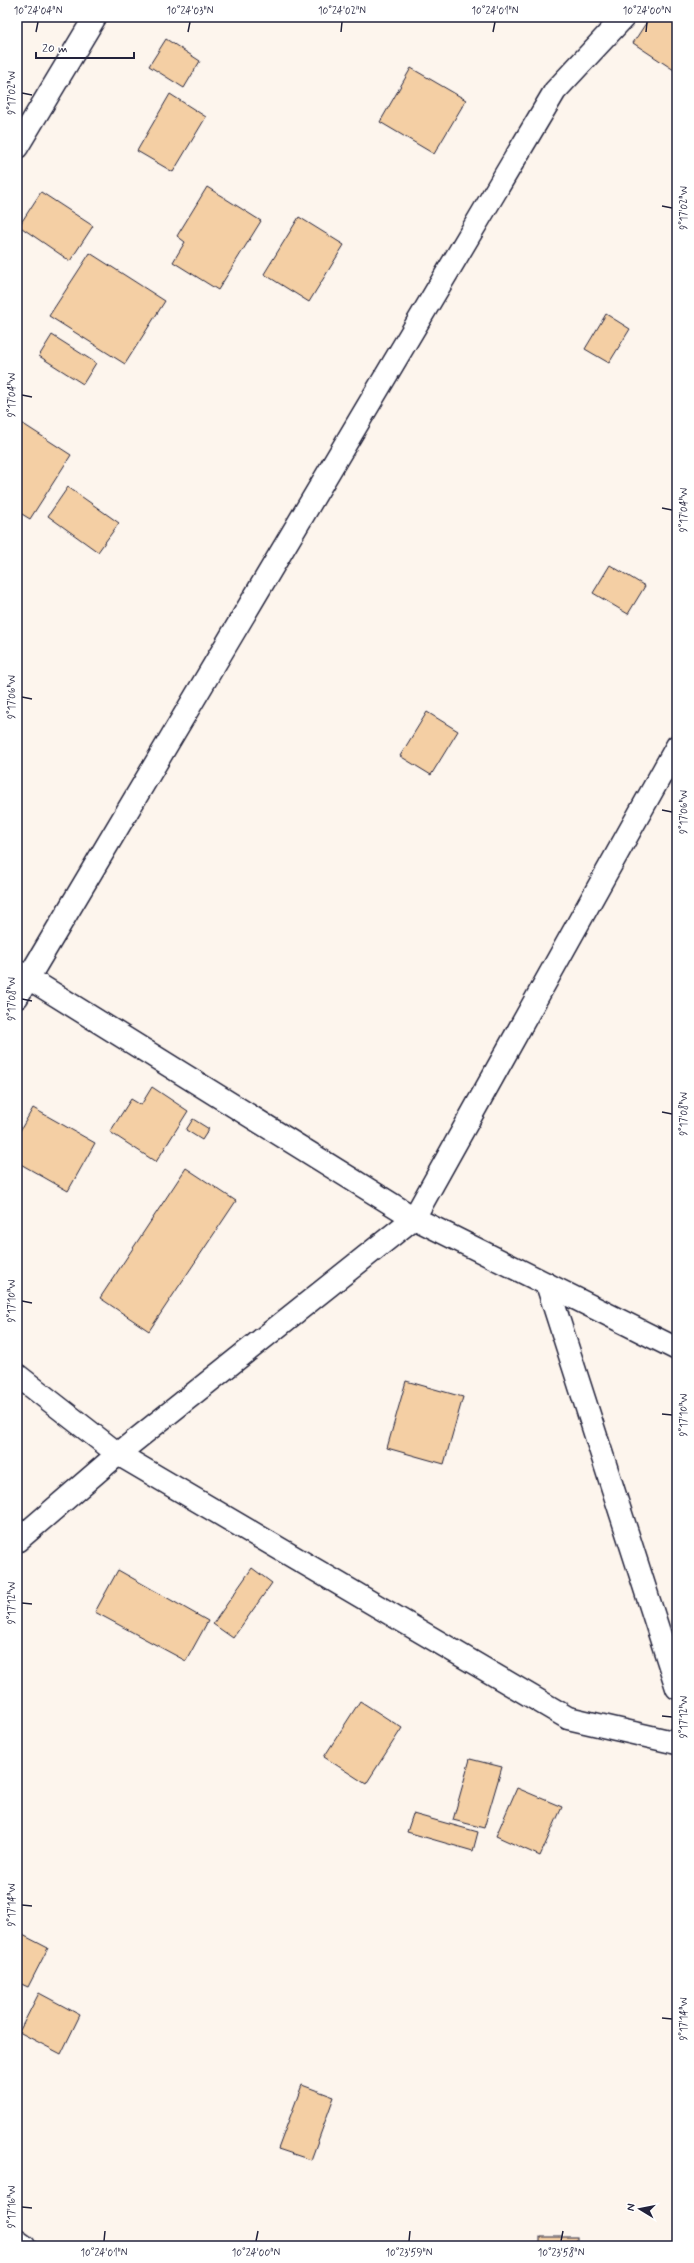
<svg xmlns="http://www.w3.org/2000/svg" width="694" height="2263" font-family="Mynerve,sans-serif">
<style>
.building{fill:#f4cfa4;stroke:#22223b}
.lines{fill:none;stroke-linecap:round;stroke-linejoin:round}
.minor-casing{stroke:#22223b;stroke-width:25}
.minor{stroke:#fff;stroke-width:22}
.ticks{fill:none;stroke:#22223b;stroke-width:1.5}
.neatline{fill:none;stroke:#22223b;stroke-width:1.5}
.ticks-label{font-size:10px;text-anchor:middle;fill:#22223b}
</style>
<rect width="100%" height="100%" fill="#fdf5ed"/>
<filter id="ink" filterUnits="userSpaceOnUse"><feTurbulence type="fractalNoise" baseFrequency=".025" numOctaves="2"/><feDisplacementMap in="SourceGraphic" scale="8" xChannelSelector="R" yChannelSelector="G"/><feConvolveMatrix kernelMatrix="1 2 1 2 8 2 1 2 1" color-interpolation-filters="sRGB"/></filter>
<g filter="url(#ink)">
<g class="building">
<polygon points="650,17 672,17 677,21 677,72 633,43"/>
<polygon points="166,39 200,61 184,88 149,66"/>
<polygon points="411,68 466,100 434,154 380,122"/>
<polygon points="170,94 206,117 173,172 137,151"/>
<polygon points="207,187 261,221 218,290 173,262 185,242 177,236"/>
<polygon points="41,192 93,226 70,261 19,226"/>
<polygon points="299,217 344,245 309,302 264,274"/>
<polygon points="90,253 165,301 125,364 49,316"/>
<polygon points="606,314 630,329 609,363 585,349"/>
<polygon points="52,335 96,363 83,384 39,356"/>
<polygon points="17,420 71,455 30,519 17,511"/>
<polygon points="68,487 119,523 98,552 48,516"/>
<polygon points="610,565 645,586 628,614 593,593"/>
<polygon points="427,712 458,731 431,775 400,756"/>
<polygon points="152,1087 188,1111 156,1162 110,1132 131,1099 141,1105"/>
<polygon points="33,1108 95,1143 68,1191 17,1162 17,1136"/>
<polygon points="193,1119 209,1129 202,1140 186,1130"/>
<polygon points="186,1168 236,1201 149,1331 100,1298"/>
<polygon points="406,1381 463,1397 444,1464 387,1448"/>
<polygon points="252,1568 272,1583 233,1638 213,1624"/>
<polygon points="118,1570 208,1621 186,1661 95,1612"/>
<polygon points="360,1701 402,1728 366,1784 324,1757"/>
<polygon points="470,1759 502,1767 484,1828 453,1820"/>
<polygon points="517,1788 562,1807 540,1856 496,1836"/>
<polygon points="413,1814 478,1832 473,1851 407,1832"/>
<polygon points="17,1932 48,1948 28,1987 17,1982"/>
<polygon points="39,1993 80,2015 61,2054 19,2032"/>
<polygon points="302,2085 334,2097 311,2160 278,2149"/>
<rect x="540" y="2237" width="37" height="9"/>
</g>
<g class="lines">
<defs>
<g id="minor">
<polyline points="17,147 95,17"/>
<polyline points="17,971 414,1218 677,1349"/>
<polyline points="17,997 555,91 624,17"/>
<polyline points="547,1284 677,1688"/>
<polyline points="17,1375 118,1454 568,1718 677,1743"/>
<polyline points="17,1541 118,1454 414,1218 677,746"/>
<polyline points="17,2241 24,2246"/>
</g>
</defs>
<use href="#minor" class="minor-casing"/>
<use href="#minor" class="minor"/>
</g>
</g>
<path class="ticks" d="M 36,32 L 38,22M 188,32 L 190,22M 341,32 L 342,22M 493,32 L 495,22M 646,32 L 647,22M 22,93 L 32,95M 662,206 L 672,208M 22,395 L 32,397M 662,508 L 672,510M 22,697 L 32,699M 662,810 L 672,812M 22,999 L 32,1001M 662,1112 L 672,1114M 22,1301 L 32,1303M 662,1414 L 672,1415M 22,1603 L 32,1604M 662,1716 L 672,1717M 22,1905 L 32,1906M 662,2018 L 672,2019M 22,2207 L 32,2208M 104,2241 L 105,2231M 256,2241 L 258,2231M 409,2241 L 410,2231M 561,2241 L 563,2231"/>
<rect width="694" height="2263" fill="none" stroke="#fff" stroke-width="44"/>
<g transform="translate(640 2209) rotate(280)" stroke="#ffffff" stroke-width="3" paint-order="stroke">
<path d="M0-3L7 15L0 10L-7 15Z" fill="#22223b"/>
<text y="-6" font-size="11" font-weight="bold" text-anchor="middle" fill="#22223b">N</text>
</g>
<path d="M36 52v6h98v-6" fill="none" stroke="#22223b" stroke-width="2"/>
<text x="42" y="52" font-size="12" fill="#22223b" stroke="#ffffff" stroke-width="3" paint-order="stroke">20 m</text>
<rect x="22" y="22" width="650" height="2219" class="neatline"/>
<g class="ticks-label">
<text x="38" y="14">10°24'04"N</text>
<text x="190" y="14">10°24'03"N</text>
<text x="342" y="14">10°24'02"N</text>
<text x="495" y="14">10°24'01"N</text>
<text x="647" y="14">10°24'00"N</text>
<text transform="translate(11 93) rotate(-90)" y="4">9°17'02"W</text>
<text transform="translate(683 208) rotate(-90)" y="4">9°17'02"W</text>
<text transform="translate(11 395) rotate(-90)" y="4">9°17'04"W</text>
<text transform="translate(683 510) rotate(-90)" y="4">9°17'04"W</text>
<text transform="translate(11 697) rotate(-90)" y="4">9°17'06"W</text>
<text transform="translate(683 812) rotate(-90)" y="4">9°17'06"W</text>
<text transform="translate(11 999) rotate(-90)" y="4">9°17'08"W</text>
<text transform="translate(683 1114) rotate(-90)" y="4">9°17'08"W</text>
<text transform="translate(11 1301) rotate(-90)" y="4">9°17'10"W</text>
<text transform="translate(683 1415) rotate(-90)" y="4">9°17'10"W</text>
<text transform="translate(11 1603) rotate(-90)" y="4">9°17'12"W</text>
<text transform="translate(683 1717) rotate(-90)" y="4">9°17'12"W</text>
<text transform="translate(11 1905) rotate(-90)" y="4">9°17'14"W</text>
<text transform="translate(683 2019) rotate(-90)" y="4">9°17'14"W</text>
<text transform="translate(11 2207) rotate(-90)" y="4">9°17'16"W</text>
<text x="104" y="2256">10°24'01"N</text>
<text x="256" y="2256">10°24'00"N</text>
<text x="409" y="2256">10°23'59"N</text>
<text x="561" y="2256">10°23'58"N</text>
</g>
</svg>
